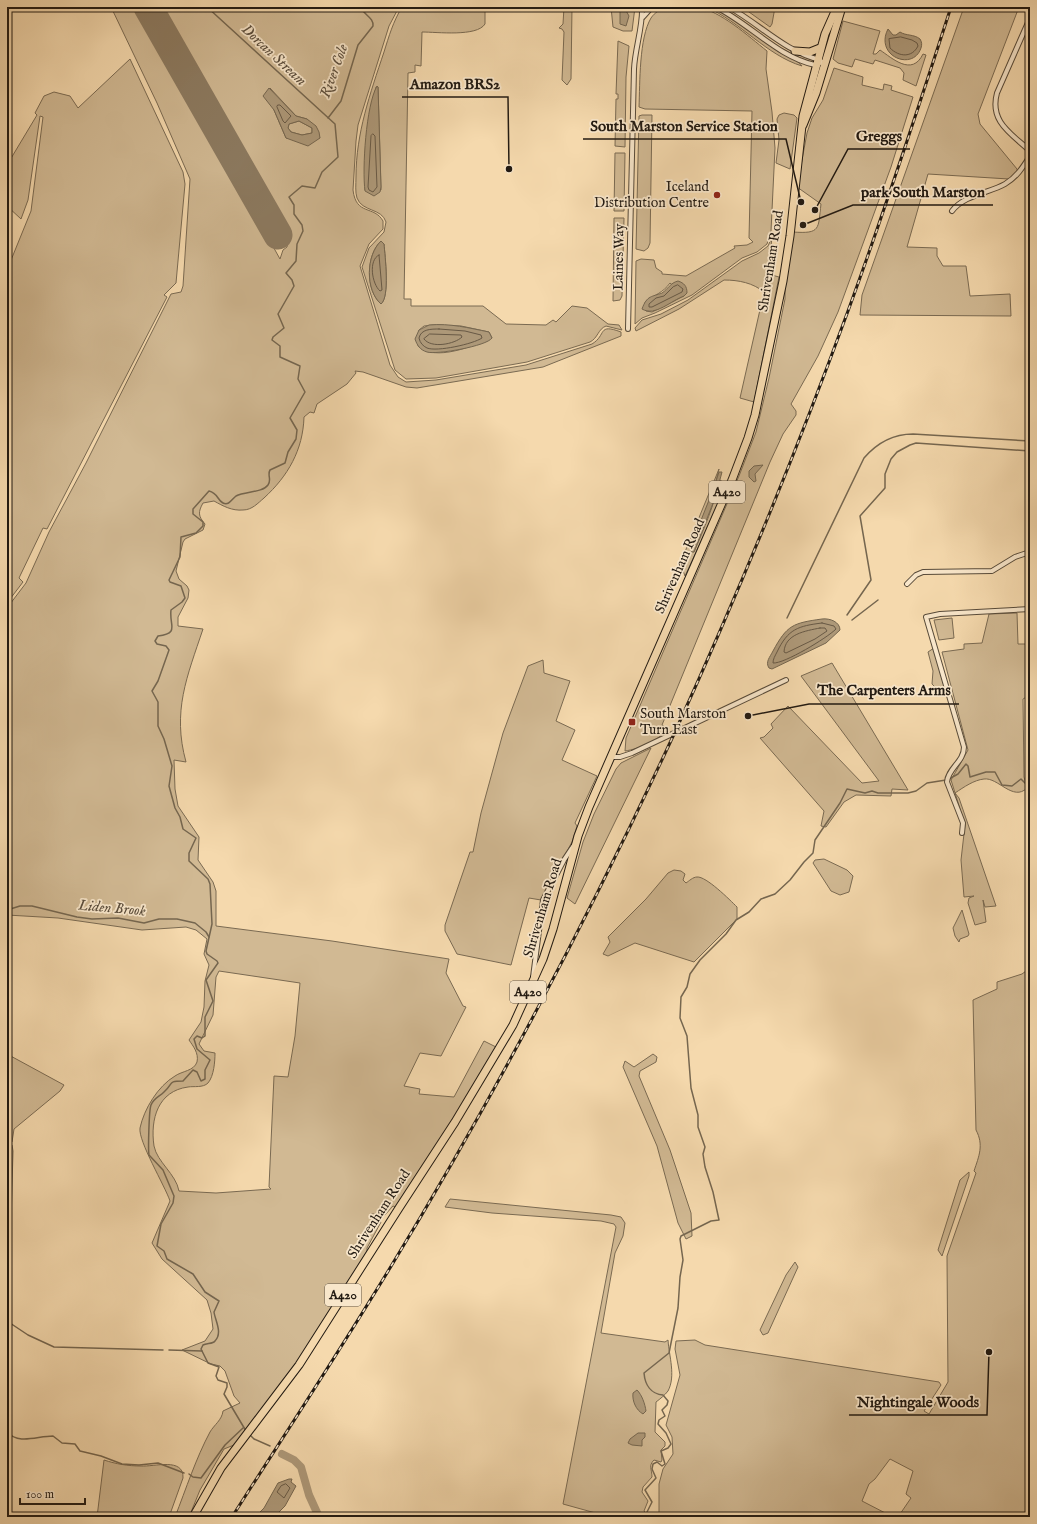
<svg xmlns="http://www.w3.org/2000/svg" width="1037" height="1524" font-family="'IM FELL English',serif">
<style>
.green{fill:#d1b993;stroke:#7a6a52;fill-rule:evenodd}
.water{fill:#ad9878;stroke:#75664f;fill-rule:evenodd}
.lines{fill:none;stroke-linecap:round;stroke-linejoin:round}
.shore{stroke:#685945;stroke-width:1}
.stream{stroke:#75664f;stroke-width:1.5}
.river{stroke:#ad9878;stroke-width:8}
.runway{stroke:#8c7a60;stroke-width:29}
.street-casing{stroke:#574a39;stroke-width:6}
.highway-casing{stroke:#221a12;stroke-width:9}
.street{stroke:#f8e6ca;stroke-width:4}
.highway{stroke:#f5d9ad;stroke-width:7}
.rail-casing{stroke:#221a12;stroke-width:3}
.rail{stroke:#f8e6ca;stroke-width:1.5;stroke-dasharray:4.5;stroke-linecap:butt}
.poi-dot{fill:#8f2418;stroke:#f8e6ca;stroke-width:1.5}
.labels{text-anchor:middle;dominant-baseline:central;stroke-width:3.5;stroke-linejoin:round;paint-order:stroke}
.shield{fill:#f8e6ca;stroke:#625749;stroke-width:1}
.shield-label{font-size:13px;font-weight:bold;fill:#221a12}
.poi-label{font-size:14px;fill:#221a12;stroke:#f8e6ca;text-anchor:end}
.street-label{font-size:14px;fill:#221a12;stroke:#f8e6ca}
.water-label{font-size:15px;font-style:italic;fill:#5a4c3b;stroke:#f8e6ca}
.leader{fill:none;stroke:#221a12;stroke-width:1.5}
.callout-dot{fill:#221a12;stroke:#f8e6ca;stroke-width:1.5}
.callout-label{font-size:15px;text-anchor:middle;font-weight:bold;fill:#221a12;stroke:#f8e6ca;stroke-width:3.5;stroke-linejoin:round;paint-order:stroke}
</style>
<rect width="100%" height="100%" fill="#f5d9ad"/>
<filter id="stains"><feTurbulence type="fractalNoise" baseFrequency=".005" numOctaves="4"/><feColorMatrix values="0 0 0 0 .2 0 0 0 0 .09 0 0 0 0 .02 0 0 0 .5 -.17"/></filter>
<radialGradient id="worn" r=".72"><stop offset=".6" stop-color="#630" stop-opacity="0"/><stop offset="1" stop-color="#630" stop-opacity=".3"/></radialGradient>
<g class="green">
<path d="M 111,7 L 140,7 L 280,259 L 283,250 L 287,247 L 288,237 L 243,154 L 159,7 L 399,7 L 389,26 L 358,125 L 356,141 L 353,190 C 356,216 374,205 383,221 L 383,229 L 369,244 L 360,266 L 390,365 L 398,377 L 406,382 L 436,380 L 526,365 L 592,344 C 607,335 597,323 621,332 L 621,336 L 543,367 L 417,388 L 406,387 L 363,372 L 355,371 L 356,373 L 347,384 L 317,404 L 314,413 L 310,412 L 304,417 C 303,450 288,476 264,498 C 258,503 252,510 243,510 C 232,511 223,506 214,501 L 203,503 C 198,512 198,516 205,524 L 203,530 L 185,539 L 183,542 L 176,571 L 179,579 L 187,586 L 189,590 L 188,598 L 178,617 L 178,626 L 203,629 C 187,677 172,711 186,762 L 174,760 L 175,789 L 178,806 L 199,837 L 198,860 L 213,882 L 216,891 L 216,926 L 332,941 L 449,959 L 446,973 L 463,1006 L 466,1007 L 441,1056 L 420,1053 L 404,1086 L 420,1089 L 419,1094 L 454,1097 L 484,1041 L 496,1047 L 453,1119 L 396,1207 L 393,1206 L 384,1216 L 378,1214 L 371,1214 L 381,1222 L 367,1248 L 367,1252 L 298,1363 L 234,1445 L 224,1449 L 200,1490 L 189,1517 L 175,1517 C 186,1489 196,1458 210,1432 C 214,1425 222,1420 223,1411 L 240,1403 L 234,1396 L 225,1371 L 220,1366 L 211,1364 L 182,1350 L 205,1341 L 213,1329 L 211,1313 L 207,1300 L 162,1259 L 152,1243 L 170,1201 C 165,1186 138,1141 140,1128 C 144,1109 158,1086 175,1076 C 182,1071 194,1071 197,1062 C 199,1053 193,1046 189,1040 L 201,1022 L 204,1007 L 205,981 L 209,965 L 204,954 L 207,939 L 196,930 L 186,927 L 142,930 L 58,918 L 7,915 L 7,608 L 26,583 L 49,532 L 86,463 L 171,294 L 181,292 L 183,286 L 190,179 L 157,103 ZM 270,88 L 296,116 L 307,119 L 320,138 L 286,138 L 274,110 ZM 219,971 L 300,983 L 295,1036 L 288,1077 L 274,1076 L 269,1187 L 271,1189 L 216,1193 L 179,1191 C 176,1174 157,1162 154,1146 C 150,1119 158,1091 188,1087 C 194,1086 203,1088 208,1083 C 214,1076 215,1061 215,1053 L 204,1051 L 199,1044 L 213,1015 L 216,977 Z"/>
<polygon points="142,7 156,7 284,235 286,241 282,245 277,247 274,244"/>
<path d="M 402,7 L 485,8 L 485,24 C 477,37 437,32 422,32 L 421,66 L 415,65 L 415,72 L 408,73 L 404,299 L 411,299 L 411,306 L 483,306 L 506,324 L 546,325 L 553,320 L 556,322 L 572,306 L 587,308 L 608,324 L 619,325 L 622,330 L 606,326 C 598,329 598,338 590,342 L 527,362 L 436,378 L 406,379 L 395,370 L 362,267 L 369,248 L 384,232 L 386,222 C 382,208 362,212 357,198 C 355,192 356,184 356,177 C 356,133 370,94 384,52 C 389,36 393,22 402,7 ZM 376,87 L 378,87 L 381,190 L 365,190 L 369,120 ZM 381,241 L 384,244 C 385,257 390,296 381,304 C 365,290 366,255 381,241 ZM 433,325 L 461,326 L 489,332 L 492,338 C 473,346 435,362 418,346 L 419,330 L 424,326 Z"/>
<polygon points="564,7 572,7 571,79 567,85 562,80 564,32 562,29 559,28 563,24"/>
<polygon points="611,7 635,7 632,31 623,31 613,27"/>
<path d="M 666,7 C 676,7 687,5 697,7 C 721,11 748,36 767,51 L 766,69 L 772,112 L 775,148 L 771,231 L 767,244 L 757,252 L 742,258 L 692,295 L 655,313 L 642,318 L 635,324 L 636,261 L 641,259 L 654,260 L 656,268 L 662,272 L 662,274 L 686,276 L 735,248 L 734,246 L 747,245 L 753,242 L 749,238 L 752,111 L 645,109 L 639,107 C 640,83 639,38 651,18 C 655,12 660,10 666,7 ZM 670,283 L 684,296 L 652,312 L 646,311 L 645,302 C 654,295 663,293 670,283 Z"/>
<path d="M 706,7 C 728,7 760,40 779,52 C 786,56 799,61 802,66 C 766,55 741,22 706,7 Z"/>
<polygon points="742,7 775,7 772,24 770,27"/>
<polygon points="964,7 1019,7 978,114 980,124 1017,169 1017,173 1009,179 928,174 907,247 937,248 937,256 943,266 966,266 970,296 1010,294 1011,316 860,315 862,295"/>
<path d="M 843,21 L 880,31 L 873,54 L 876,54 L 880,50 C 892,58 912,77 923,54 L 926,55 L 916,86 L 903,80 L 904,73 L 900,68 L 875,60 L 873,64 L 855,59 L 852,67 L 838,63 L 833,59 Z"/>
<polygon points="618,41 629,46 626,77 625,147 615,146 616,99 618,99 618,94 616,94"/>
<polygon points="130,59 183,172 185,184 176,283 164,295 167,297 47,529 43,528 19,578 23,582 7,603 7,270 31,211 43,117 40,116 28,200 21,219 7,206 7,165 37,115 35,113 44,96 54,92 70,96 78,108"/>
<path d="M 834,68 L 863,77 L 862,85 L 883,90 L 884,84 L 892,86 L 891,90 L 913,97 L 891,167 L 838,312 L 818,356 L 791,404 L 796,411 L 796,415 L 783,434 L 770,462 L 662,725 L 667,728 C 661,740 639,749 625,751 L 626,738 L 739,476 L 756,432 L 769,378 L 785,299 L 785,289 L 793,232 C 821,234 818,229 821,204 L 797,187 L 807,133 L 812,118 L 823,100 Z"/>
<polygon points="784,113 794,115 797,118 790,169 776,163 779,140 777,119 779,115"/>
<polygon points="642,115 652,115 650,243 648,248 644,251 636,249 639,116"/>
<polygon points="299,121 312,128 312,133 302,135 291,132 288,128 289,124"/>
<polygon points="615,153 625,153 624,211 614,211"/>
<polygon points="614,218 624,218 622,296 620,300 613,301"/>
<path d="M 772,237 L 768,274 L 779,277 L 754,402 L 740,398 L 764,292 C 753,283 739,280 724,280 L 679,309 L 636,331 L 635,328 L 642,320 L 661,314 L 688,300 L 742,261 L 759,253 L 768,246 Z"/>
<path d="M 719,469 L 713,493 L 691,551 L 694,552 C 704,529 714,505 720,480 L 727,485 L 685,576 L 682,568 L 682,559 Z"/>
<path d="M 1017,613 L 1018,644 L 1030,644 L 1030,695 L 1023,699 L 1024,777 L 1027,788 C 1013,802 998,777 984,779 C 974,780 964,787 955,793 L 959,798 L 996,906 L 985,907 L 983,900 L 986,922 L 975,925 L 968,903 L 969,898 L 974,896 L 964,897 L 961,860 L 965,825 L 951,780 L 968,750 L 942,652 L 964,649 L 964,644 L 982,643 L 989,614 Z"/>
<polygon points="952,618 954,638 939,640 934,620"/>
<polygon points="934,648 945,690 940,692 932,684 933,671 928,652"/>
<polygon points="543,660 544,673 570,681 556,721 575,730 562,760 597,776 575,823 577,826 572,842 541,900 529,898 511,965 457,954 445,931 445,925 470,852 473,852 481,813 503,733 528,666"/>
<polygon points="832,663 908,790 892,789 891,796 856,795 844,802 826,827 821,826 824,811 760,738 764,737 773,728 771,724 788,706 862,783 879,781 801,676"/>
<polygon points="651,748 575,904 567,898 583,842 594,814 616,769 621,763"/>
<polygon points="824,859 847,870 853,876 849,892 840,895 831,891 813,863 815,860"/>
<path d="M 674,870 L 681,871 L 685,874 L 683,880 L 686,883 C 689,881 693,877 697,877 C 706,876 730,900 737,907 L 737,919 L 694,962 L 635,943 L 608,956 L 603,954 L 610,942 L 608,937 L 646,899 L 668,873 Z"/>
<polygon points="962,910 969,934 968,936 960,939 959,942 955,936 953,928"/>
<path d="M 1030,968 L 1030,1517 L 898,1517 L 911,1498 L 906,1494 L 913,1471 L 890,1459 L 875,1479 L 869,1484 L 862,1501 L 893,1517 L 660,1517 L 659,1513 L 659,1484 L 663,1469 L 673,1454 L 672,1437 L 666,1425 L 680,1375 L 675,1349 L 676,1341 L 695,1340 L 705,1345 L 939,1382 L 941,1385 L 924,1411 L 929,1414 L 948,1382 L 947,1256 L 976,1173 L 974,1171 C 979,1156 984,1145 976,1130 L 973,1000 L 997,989 L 997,982 L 1022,974 Z"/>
<polygon points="7,1054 64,1085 60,1091 14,1129 12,1142 7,1140"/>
<polygon points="653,1054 657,1057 656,1062 640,1071 639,1076 670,1150 691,1213 692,1236 686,1239 678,1223 657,1146 623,1067 625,1061 634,1067"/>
<polygon points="7,1144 12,1145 13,1151 11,1222 7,1224"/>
<polygon points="969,1172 969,1176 942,1256 938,1250 960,1180"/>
<path d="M 450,1199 L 611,1215 L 621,1217 L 625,1223 L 623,1236 L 615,1253 L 601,1333 L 665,1342 L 668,1340 C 669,1356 676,1376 668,1391 C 665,1395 660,1399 656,1402 L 655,1432 L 665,1442 L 665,1446 L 661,1450 L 662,1460 L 661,1462 L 654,1460 C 648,1466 652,1469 652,1477 L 643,1487 L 642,1492 L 648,1501 L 644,1511 L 649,1517 L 610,1517 L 563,1504 L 616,1227 L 614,1224 L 601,1221 L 492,1213 L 445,1207 Z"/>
<polygon points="795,1262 798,1267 768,1333 763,1335 760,1330 786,1275"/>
<path d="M 104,1460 C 116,1464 128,1466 141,1466 C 154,1467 184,1457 183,1478 L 169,1517 L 97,1517 Z"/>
</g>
<g class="water">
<polygon points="620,7 624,7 629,16 626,26 620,24"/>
<path d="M 888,29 L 893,35 L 896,35 L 900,32 C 906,36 914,34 920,39 C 922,42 922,45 921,48 C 913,72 874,56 888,29 Z"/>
<path d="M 377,86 L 378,87 L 381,187 L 380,192 L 374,196 L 365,191 C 362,169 366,105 377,86 Z"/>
<path d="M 269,88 L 296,116 L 307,119 L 316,126 L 319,132 L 320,138 L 308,146 L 286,138 L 274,110 L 263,96 ZM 299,121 L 312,128 L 312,133 L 302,135 L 291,132 L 288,128 L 289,124 Z"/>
<path d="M 381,241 L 384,244 C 385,256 390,297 381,304 C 365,290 366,255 381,241 Z"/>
<path d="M 678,281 C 684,283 687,286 687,293 L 684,296 C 672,300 655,317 642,309 C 647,295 652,297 662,293 C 668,289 670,283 678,281 Z"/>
<path d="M 429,325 C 450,323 469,328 489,332 L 492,338 C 487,346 436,355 427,352 C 420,350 417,345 415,339 L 419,330 Z"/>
<polygon points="763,465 755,474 756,481 754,482 749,477 749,471 754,466"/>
<path d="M 719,472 L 722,472 L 715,498 L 694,552 L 691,552 C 697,525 711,499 719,472 Z"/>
<path d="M 822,619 C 830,618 840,622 840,630 L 826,643 L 772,669 L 769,668 C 765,662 770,657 773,651 C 787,625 793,623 822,619 Z"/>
<path d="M 637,1390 C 642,1395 645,1404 646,1411 L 643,1414 C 636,1410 632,1401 633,1393 Z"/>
<polygon points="638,1433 645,1433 645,1437 642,1440 642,1446 632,1445 628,1443 630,1439"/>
<polygon points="289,1479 292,1479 291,1482 296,1486 285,1506 274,1517 255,1517 264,1508 278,1483"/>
</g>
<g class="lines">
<g class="shore">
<path d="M 901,37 L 912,40 L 917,43 L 918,46 C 912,58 899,57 890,48 L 889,39 Z"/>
<polygon points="278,105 280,105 291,116 285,123 283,121 277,107"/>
<polygon points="373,134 375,136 377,187 373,192 369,190 368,187 371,136"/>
<path d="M 379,255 L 382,290 L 380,291 C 372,284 368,260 379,255 Z"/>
<polygon points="678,285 683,289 682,292 652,307 649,307 649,304 656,298 664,296 673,287"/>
<path d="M 439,329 L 465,331 L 481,335 L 482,338 C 473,344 437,352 427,348 C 423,346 420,343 419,338 C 421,329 431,329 439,329 Z"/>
<path d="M 430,334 L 461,335 L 462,337 C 455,344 431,349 424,339 Z"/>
<path d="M 822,623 L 834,626 L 836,629 C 827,638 784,664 773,663 C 773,659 775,656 777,652 C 788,629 798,626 822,623 Z"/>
<path d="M 820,628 L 825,628 L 827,631 L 815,639 L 786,653 L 784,652 C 785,634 805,631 820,628 Z"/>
<polygon points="286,1484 290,1488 284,1498 277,1492 281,1486"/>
</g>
<g class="stream">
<path d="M 207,7 L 335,124 L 338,157 L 322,172 L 315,188 L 302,186 L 289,197 L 294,205 L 294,214 L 302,225 L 303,231 L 297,244 L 296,261 L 286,273 L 292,280 L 294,286 L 278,314 L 284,328 L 273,337 L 272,340 L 280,346 L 280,357 L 300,366 L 298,379 L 305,392 L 290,418 L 297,430 L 296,439 L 288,452 L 285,463 L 270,470 C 267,475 272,480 268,485 C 262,493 245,491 236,496 C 232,499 229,506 223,503 C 217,500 218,493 209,491 L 193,509 L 193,514 L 203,522 L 203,526 L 196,533 L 181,537 L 180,557 L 169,580 L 170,582 L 181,586 L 185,598 L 182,602 L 171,610 C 169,626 180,633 158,636 L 155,641 L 157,644 L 166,646 L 169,650 L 158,681 L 152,691 L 158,702 L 158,726 L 164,739 L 172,766 L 169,786 L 175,808 L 180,817 L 183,829 L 196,838 L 189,853 L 189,861 L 208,879 L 210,884 L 212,924 L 206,951 L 207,954 L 217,961 L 218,963 L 206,980 L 213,1001 L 205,1017 L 205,1036 L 202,1038 L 197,1036 L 194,1039 L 197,1049 L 210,1060 L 205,1070 L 205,1079 L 201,1081 L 197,1072 L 193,1070 L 183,1081 C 167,1081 174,1083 164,1092 C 159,1097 154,1098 151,1105 C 149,1110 148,1149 149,1155 L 163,1170 L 174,1196 L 173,1203 L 161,1224 L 157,1246 L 164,1251 L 167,1259 L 193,1274 L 205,1292 L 219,1301 L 214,1312 C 215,1320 223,1333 215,1341 C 213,1344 207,1343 203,1345 L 201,1349 L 208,1363 L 219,1367 L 216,1376 L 218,1380 L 227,1383 L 227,1387 L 224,1394 L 246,1431"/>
<path d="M 328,118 L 341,101 L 358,45 L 373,26 C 374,17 363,15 361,7"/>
<polyline points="847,615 871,580 860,516 885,488 885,474 891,459 897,452 910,445 916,443 1030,451"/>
<path d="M 787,618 L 864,458 C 877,443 893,434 913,434 L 1030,441"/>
<polyline points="852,620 878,600"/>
<polyline points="949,779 958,774 966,764 968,766 970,777 986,772 995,772 1002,785 1012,786 1021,779 1030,788"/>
<polyline points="7,910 20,906 32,906 77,917 92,919 118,918 144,923 159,919 177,919 195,923 206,932 209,937"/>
<polyline points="7,1321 28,1335 54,1347 163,1350"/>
<polyline points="169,1350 202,1351"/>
<path d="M 7,1432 C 19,1445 37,1436 53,1436 L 62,1443 L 75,1444 L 80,1451 L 101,1456 L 122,1464 L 139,1465 L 158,1463 L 184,1473"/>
<polyline points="250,1435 254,1439 270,1446"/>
<polyline points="189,1474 193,1477 201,1478 225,1445 243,1428"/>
<path d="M 654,1517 L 647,1512 L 652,1502 L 645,1490 L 656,1478 L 652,1469 L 653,1464 L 657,1462 L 662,1466 L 665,1464 L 661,1451 L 668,1448 L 671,1444 L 666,1433 L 658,1424 L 659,1420 L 665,1416 L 662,1410 L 667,1405 L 668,1401 L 663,1395 C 651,1394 645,1385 644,1373 L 669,1353 L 678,1308 L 680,1277 L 683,1260 L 680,1239 L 681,1236 L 711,1221 L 719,1220 L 713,1192 L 705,1167 L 703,1154 L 705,1147 L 698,1127 L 698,1115 L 691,1088 L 687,1036 L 680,1018 L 681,997 L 687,987 L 690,974 L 700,960 L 726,934 L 736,920 L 749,912 L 761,899 L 775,894 L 790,880 L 804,862 L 813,853 L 815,840 L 840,803 L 847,789 L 865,793 L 872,791 L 878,793 L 908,793 L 916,791 L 927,783 L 946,780"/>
</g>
<polyline class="river" points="282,1454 294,1460 301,1467 309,1495 319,1517"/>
<polyline class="runway" points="148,7 278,235"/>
<defs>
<g id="street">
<path d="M 716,7 C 750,24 778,57 815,65 L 825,61"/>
<path d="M 729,7 C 761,25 784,51 820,60"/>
<polyline points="643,17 652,7"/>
<path d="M 1030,18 L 997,93 C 989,122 1012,134 1030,151"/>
<path d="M 952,211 C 964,195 989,193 1005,184 C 1017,177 1023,167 1030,156"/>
<path d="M 628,329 L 634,69 C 635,48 643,27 642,7"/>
<polyline points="907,584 916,575 923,572 992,571 1015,557 1030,552"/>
<polyline points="611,757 620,757 632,753 786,680"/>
<path d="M 962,833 L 963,823 L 947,782 C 948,768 964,762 964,747 L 926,617 L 940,614 L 1030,609"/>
<polyline points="533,977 543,900 564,860 574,845"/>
</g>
<g id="highway">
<polyline points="795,51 810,52 820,48"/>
<polyline points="803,125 816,93 842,7"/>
<polyline points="193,1517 221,1468 299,1365 399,1208 455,1122 513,1025 543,959 553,929 578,836 589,807 732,480 748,438 755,415 783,281 790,236 803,116 825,34 837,7"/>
</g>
</defs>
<use href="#street" class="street-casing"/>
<use href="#highway" class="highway-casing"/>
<use href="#street" class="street"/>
<use href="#highway" class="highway"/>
<defs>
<path id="rail" d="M 232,1517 C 285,1434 339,1352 390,1268 C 495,1095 590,915 675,732 C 738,594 796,453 848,311 C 885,210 918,109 951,7"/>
</defs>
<use href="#rail" class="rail-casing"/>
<use href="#rail" class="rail"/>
</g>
<g class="poi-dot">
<circle cx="717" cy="195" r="4"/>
<rect x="628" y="718" width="8" height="8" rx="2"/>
</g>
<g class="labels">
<g class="shield">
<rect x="709" y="481" width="36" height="22" rx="3"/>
<rect x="510" y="981" width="36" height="22" rx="3"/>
<rect x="325" y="1284" width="36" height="22" rx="3"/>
</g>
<g class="shield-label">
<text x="727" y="492">A420</text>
<text x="528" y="992">A420</text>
<text x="343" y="1295">A420</text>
</g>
<g class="poi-label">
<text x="709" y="187">Iceland<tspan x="709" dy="16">Distribution Centre</tspan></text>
<text x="640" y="714" text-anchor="start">South Marston<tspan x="640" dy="16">Turn East</tspan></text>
</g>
<g class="street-label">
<text transform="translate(619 257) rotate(-89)">Laines Way</text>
<text transform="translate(771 261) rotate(-81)">Shrivenham Road</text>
<text transform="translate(680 566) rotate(-66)">Shrivenham Road</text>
<text transform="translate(543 908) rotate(-73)">Shrivenham Road</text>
<text transform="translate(379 1214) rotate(-57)">Shrivenham Road</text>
</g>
<g class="water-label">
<text transform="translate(274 55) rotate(43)">Dorcan Stream</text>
<text transform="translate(334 71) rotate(-70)">River Cole</text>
<text transform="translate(112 908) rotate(5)">Liden Brook</text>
</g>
</g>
<path class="leader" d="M509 169L508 97H402M801 202L786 139H583M815 210L848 149H910M803 225L853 205H993M748 716L809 704H959M989 1352L987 1415H849"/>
<g class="callout-dot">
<circle cx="509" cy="169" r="4"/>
<circle cx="801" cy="202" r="4"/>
<circle cx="815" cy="210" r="4"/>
<circle cx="803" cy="225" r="4"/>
<circle cx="748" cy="716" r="4"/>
<circle cx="989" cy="1352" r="4"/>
</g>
<g class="callout-label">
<text x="455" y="89">Amazon BRS2</text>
<text x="684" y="131">South Marston Service Station</text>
<text x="879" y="141">Greggs</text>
<text x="923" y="197">park South Marston</text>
<text x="884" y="695">The Carpenters Arms</text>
<text x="918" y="1407">Nightingale Woods</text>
</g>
<rect width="1037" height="1524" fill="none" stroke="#f5d9ad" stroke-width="24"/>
<rect x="8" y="8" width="1021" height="1508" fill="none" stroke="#221a12" stroke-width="2"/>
<rect x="12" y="12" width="1013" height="1500" fill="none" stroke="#221a12"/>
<path d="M20 1498v6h65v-6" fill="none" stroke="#221a12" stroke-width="2"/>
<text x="26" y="1498" font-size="12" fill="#221a12" stroke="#f8e6ca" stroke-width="3" paint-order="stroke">100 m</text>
<rect width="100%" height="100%" filter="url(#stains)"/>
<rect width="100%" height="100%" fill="url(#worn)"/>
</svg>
